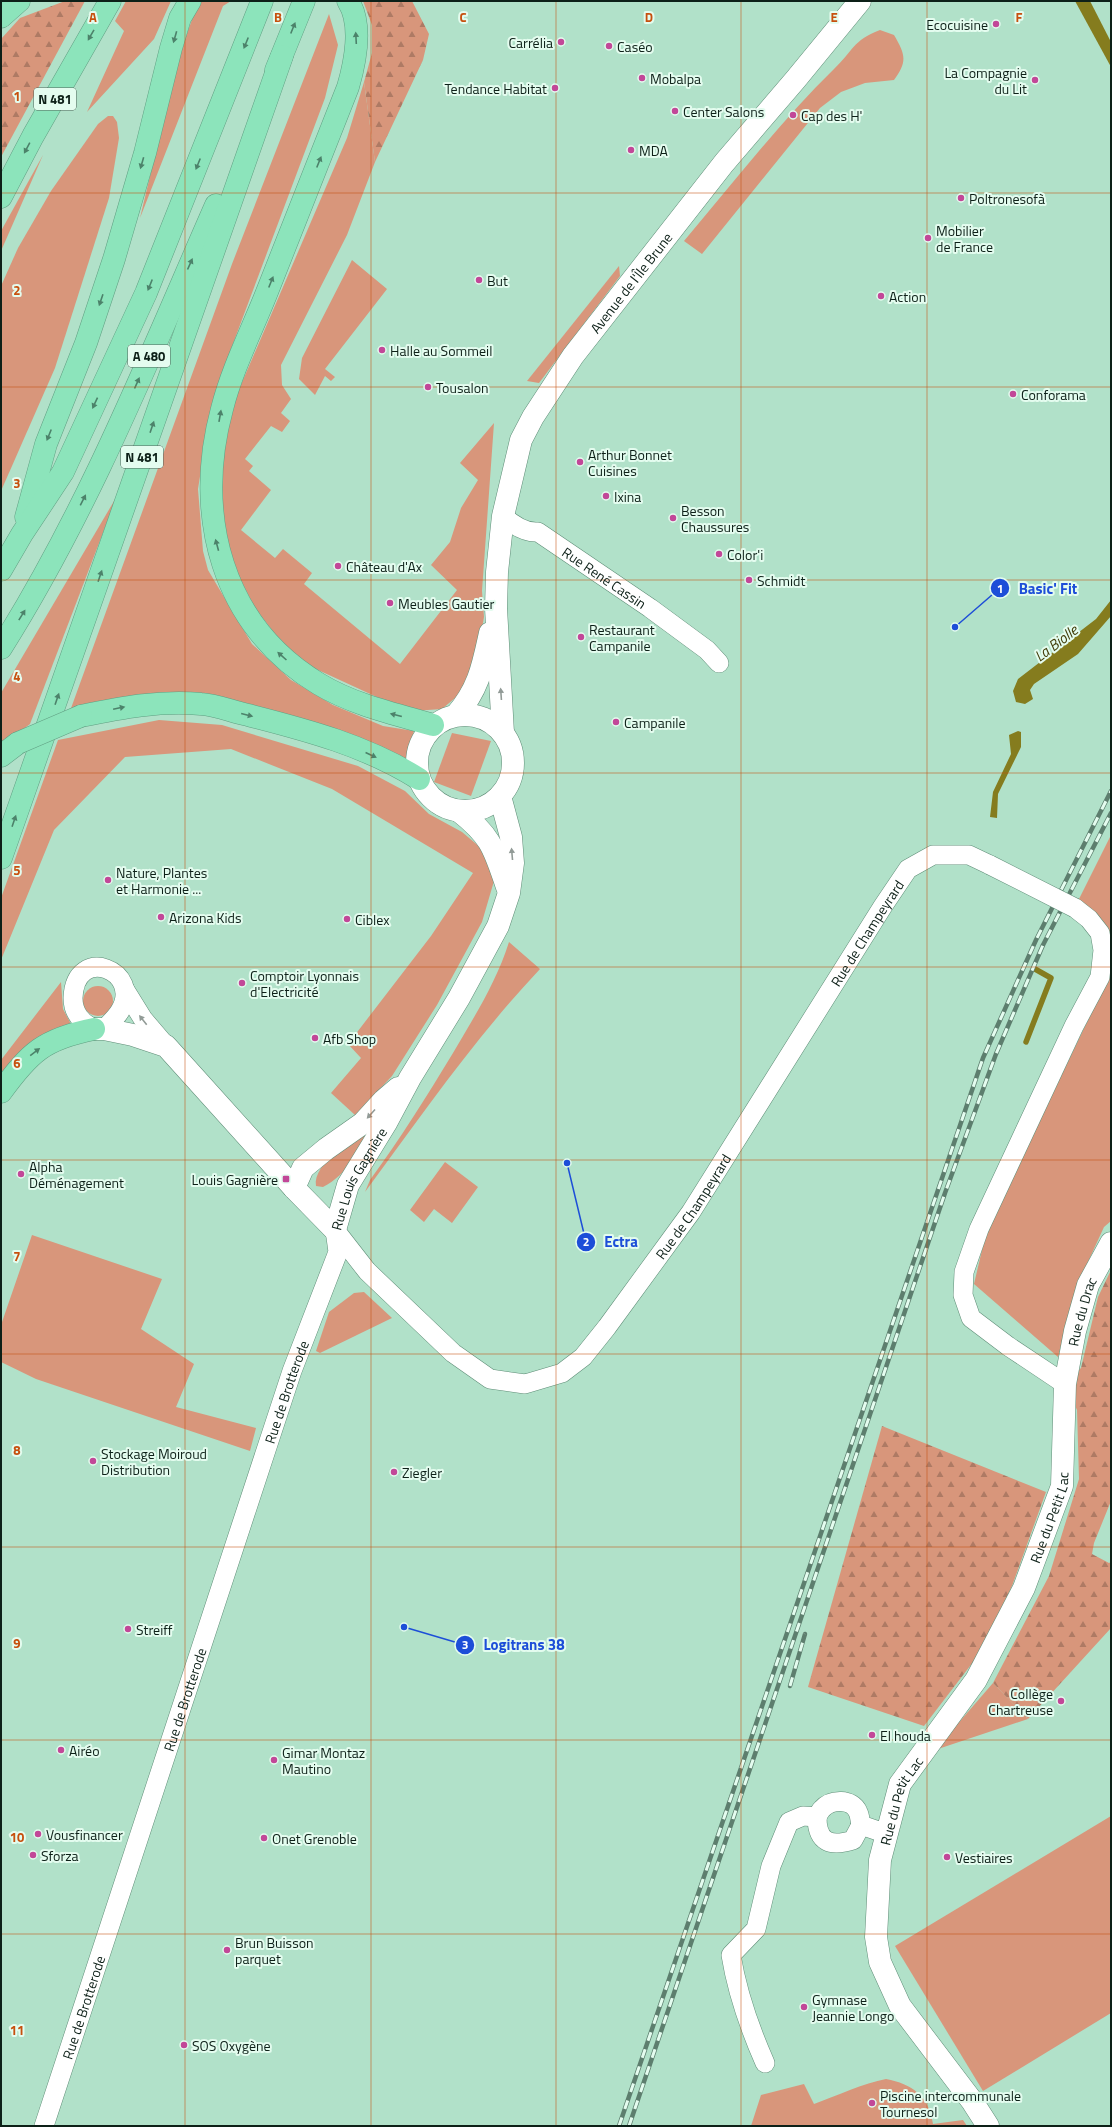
<svg xmlns="http://www.w3.org/2000/svg" width="1112" height="2127" font-family="'Titillium Web',sans-serif">
<style>
.green{fill:#d8967b}
.forest{fill:url(#forest-firs)}
.water{fill:#857c1e}
.lines{fill:none;stroke-linecap:round;stroke-linejoin:round}
.stream{stroke:#857c1e;stroke-width:5.5}
.street-casing{stroke:#5f8d77;stroke-width:20}
.secondary-casing{stroke:#5f8d77;stroke-width:23}
.highway-casing{stroke:#609f82;stroke-width:23}
.street{stroke:#fff;stroke-width:19}
.secondary{stroke:#fff;stroke-width:22}
.highway{stroke:#8ce4bb;stroke-width:22}
.rail-casing{stroke:#5d7e6e;stroke-width:4.5}
.rail{stroke:#e4fcef;stroke-width:3;stroke-dasharray:9;stroke-linecap:butt}
.street-bridge-casing{stroke:#5f8d77;stroke-width:20;stroke-linecap:butt}
.highway-bridge-casing{stroke:#609f82;stroke-width:23;stroke-linecap:butt}
.street-bridge{stroke:#fff;stroke-width:19}
.highway-bridge{stroke:#8ce4bb;stroke-width:22}
.oneway{fill:#4c826a}
.oneway2{fill:#929b97}
.grid{fill:none;stroke:#c7500e;stroke-width:1;stroke-opacity:0.55}
.poi-dot{fill:#c24798;stroke:#e4fcef;stroke-width:1.5}
.labels{text-anchor:middle;dominant-baseline:central;stroke-width:4;stroke-linejoin:round;paint-order:stroke}
.shield{fill:#e4fcef;stroke:#4e6258;stroke-width:1}
.shield-label{font-size:13px;font-weight:bold;fill:#0d2018}
.poi-label{font-size:14px;fill:#0d2018;stroke:#e4fcef;text-anchor:start}
.street-label{font-size:14px;fill:#0d2018;stroke:#e4fcef}
.water-label{font-size:15px;font-style:italic;fill:#413c09;stroke:#e4fcef}
.grid-label{font-size:13px;text-anchor:middle;font-weight:bold;fill:#c7500e;stroke:#e4fcef;stroke-width:4;stroke-linejoin:round;paint-order:stroke}
.leader{fill:none;stroke:#1d4ed8;stroke-width:1.5}
.callout-dot{fill:#1d4ed8;stroke:#e4fcef;stroke-width:1.5}
.mark-label{font-size:12px;text-anchor:middle;font-weight:bold;fill:#fff}
.callout-label{font-size:15px;text-anchor:middle;font-weight:bold;fill:#1d4ed8;stroke:#e4fcef;stroke-width:4;stroke-linejoin:round;paint-order:stroke}
</style>
<defs>
<pattern id="forest-firs" width="22" height="20" patternUnits="userSpaceOnUse"><rect width="22" height="20" fill="#d8967b"/><path d="M5 1l3.5 6h-7zM16 11l3.5 6h-7z" fill="#ae7a64"/></pattern>
</defs>
<rect width="100%" height="100%" fill="#b1e1c9"/>
<g class="green">
<polygon points="126,1 171,1 154,39 87,112 124,31 115,21"/>
<polygon points="201,1 231,1 223,6 140,218 179,55 196,9"/>
<polygon points="329,14 338,45 325,98 228,357 206,439 198,489 203,551 208,570 252,644 291,680 333,705 383,726 414,731 405,761 277,713 70,711 232,264"/>
<path d="M 880,30 L 894,35 C 905,54 908,61 894,80 L 865,83 L 841,92 L 820,108 L 702,254 L 684,241 C 733,183 780,122 834,69 C 854,50 852,41 880,30 Z"/>
<polygon points="364,82 375,162 347,235 281,365 282,385 291,399 281,413 290,421 282,432 271,426 245,459 253,466 249,471 271,490 241,530 275,558 283,549 312,573 304,584 400,664 457,590 431,565 450,542 461,508 478,480 460,463 494,423 482,591 484,617 479,646 461,693 442,709 413,711 392,704 305,664 279,639 255,608 229,557 221,500 222,461 234,401 347,138"/>
<polygon points="108,116 113,116 117,122 119,138 109,198 55,368 1,491 1,286 18,248 51,191 98,124"/>
<polygon points="43,155 1,251 1,231"/>
<polygon points="352,260 387,289 325,369 335,377 331,381 325,376 315,395 299,379 302,358"/>
<polygon points="619,266 620,276 539,383 527,381"/>
<polygon points="117,496 30,724 1,746 1,693"/>
<polygon points="159,720 222,725 358,766 405,791 429,814 462,832 481,848 494,881 482,922 437,1005 392,1076 355,1115 331,1093 361,1058 348,1044 431,936 473,873 332,789 231,749 125,757 54,830 1,960 1,898 58,740"/>
<polygon points="452,733 491,741 471,796 434,782"/>
<polygon points="1111,835 1111,940 1079,899"/>
<path d="M 509,942 L 540,969 C 475,1038 421,1116 365,1192 L 370,1180 C 400,1139 427,1096 453,1053 C 474,1017 496,983 509,942 Z"/>
<polygon points="1111,972 1111,1221 1104,1227 1076,1288 1058,1357 974,1284 986,1233"/>
<path d="M 61,982 L 63,1009 L 72,1026 C 35,1039 24,1042 1,1076 L 1,1060 Z"/>
<circle cx="98" cy="1001" r="15"/>
<path d="M 376,1123 C 361,1146 348,1175 323,1187 L 316,1186 C 312,1162 359,1136 376,1123 Z"/>
<polygon points="445,1162 478,1187 452,1223 434,1209 424,1222 410,1210"/>
<polygon points="32,1235 162,1279 141,1329 194,1364 176,1407 256,1428 250,1451 36,1379 1,1362 1,1325"/>
<polygon points="364,1292 392,1318 320,1353 316,1351 329,1312 354,1293"/>
<polygon points="993,1683 1028,1719 935,1750"/>
<polygon points="1111,1816 1111,2013 983,2091 895,1946"/>
<path d="M 886,2079 C 912,2084 929,2096 933,2124 L 963,2120 L 967,2126 L 751,2126 L 761,2095 L 804,2084 L 814,2104 C 836,2096 864,2083 886,2079 Z"/>
</g>
<g class="forest">
<polygon points="65,1 85,1 1,157 1,39 20,18"/>
<polygon points="363,1 412,1 429,34 423,60 375,162 364,82 372,53 372,25"/>
<polygon points="1111,1270 1111,1501 1094,1543 1092,1554 1109,1563 1111,1562 1111,1628 1028,1719 993,1683 1049,1576 1079,1479 1077,1410 1065,1384 1081,1368 1098,1297"/>
<polygon points="882,1426 1046,1492 1012,1586 980,1653 924,1726 808,1687"/>
</g>
<g class="water">
<polygon points="1075,1 1090,1 1111,42 1111,67"/>
<polygon points="1111,600 1111,616 1078,654 1034,684 1030,690 1033,699 1025,704 1016,702 1013,691 1018,679 1096,619"/>
<polygon points="1018,731 1021,732 1021,747 998,794 997,818 990,817 993,792 1011,754 1009,735"/>
</g>
<g class="lines">
<polyline class="stream" points="1026,1042 1051,978 1035,969"/>
<defs>
<g id="street">
<path id="s1" d="M 503,516 C 513,525 525,533 538,532 L 650,608 L 707,650 L 719,663"/>
<polyline points="125,990 143,1019 166,1046"/>
<path d="M 94,1029 C 81,1022 73,1013 73,998 C 75,943 144,971 120,1011 C 116,1018 110,1023 104,1029"/>
<path id="s2" d="M 335,1230 L 367,1271 L 453,1353 L 490,1379 L 525,1384 L 562,1373 L 583,1357 L 607,1327 L 691,1212 L 883,906 L 908,869 L 933,855 L 969,855 L 990,865"/>
<polyline points="1065,1384 1008,1346 971,1318 963,1295 964,1272 979,1229 1074,1026 1100,977 1103,950 1100,933 1089,919 1075,908"/>
<path d="M 817,1817 C 817,1843 831,1847 853,1840 L 861,1825"/>
<path d="M 765,2063 C 750,2029 737,1992 731,1955 L 756,1929 L 771,1866 L 789,1822 L 803,1816 L 817,1817 C 818,1815 820,1811 822,1809 C 831,1799 852,1798 858,1812 C 860,1816 860,1821 861,1825 L 887,1834"/>
<path id="s3" d="M 44,2126 L 292,1371 L 338,1252 L 335,1230"/>
</g>
<g id="secondary">
<circle cx="465" cy="763" r="48"/>
<path d="M 456,715 C 479,689 483,665 490,633"/>
<path id="s4" d="M 503,733 L 496,608 L 497,572 L 503,516 L 521,440 L 533,417 L 573,356 L 724,163 L 796,79 L 860,1"/>
<path d="M 459,811 C 492,837 494,849 507,887"/>
<path id="s5" d="M 94,1029 L 104,1029 L 133,1035 L 166,1046 L 294,1188 L 335,1230 L 348,1185 L 386,1123 L 410,1078 L 459,998 L 498,926 L 509,893 L 513,863 L 511,837 L 500,796"/>
<polyline points="294,1188 303,1168 326,1149 363,1123 384,1100 398,1088"/>
<path id="s6" d="M 988,2126 L 972,2101 L 900,2006 L 880,1962 L 876,1937 L 880,1860 L 900,1784 L 976,1680 L 1024,1588 L 1062,1486 L 1065,1384 L 1075,1331 L 1088,1285 L 1111,1243"/>
</g>
<g id="highway">
<path d="M 348,1 C 363,24 355,63 348,87 C 321,156 294,224 267,292 C 252,330 232,369 222,409 C 193,515 222,626 319,684 C 354,705 395,714 433,725"/>
<polyline points="1,17 19,1"/>
<polyline points="276,70 304,1"/>
<polyline points="1,197 33,136 110,1"/>
<polyline points="26,517 46,444 86,343 114,259 145,153 171,48 180,18 190,1"/>
<polyline points="1,570 22,534 63,472 146,293 262,1"/>
<path d="M 1,648 C 89,509 150,355 216,205"/>
<path d="M 81,716 C 120,708 160,700 201,704 C 217,705 233,712 248,715 C 307,730 367,746 419,779"/>
<polyline points="1,756 18,743"/>
<polyline points="1,858 282,56"/>
<path d="M 1,1092 C 30,1052 44,1039 94,1029"/>
</g>
</defs>
<use href="#street" class="street-casing"/>
<use href="#secondary" class="secondary-casing"/>
<use href="#highway" class="highway-casing"/>
<use href="#street" class="street"/>
<use href="#secondary" class="secondary"/>
<use href="#highway" class="highway"/>
<defs>
<g id="rail">
<polyline points="790,1686 805,1634"/>
<polyline points="619,2126 983,1058 1036,940 1111,791"/>
<polyline points="629,2126 945,1193 996,1054 1043,945 1111,813"/>
</g>
</defs>
<use href="#rail" class="rail-casing"/>
<use href="#rail" class="rail"/>
<defs>
<polyline id="street-bridge" points="990,865 1075,908"/>
<polyline id="highway-bridge" points="18,743 81,716"/>
</defs>
<use href="#street-bridge" class="street-bridge-casing"/>
<use href="#highway-bridge" class="highway-bridge-casing"/>
<use href="#street-bridge" class="street-bridge"/>
<use href="#highway-bridge" class="highway-bridge"/>
</g>
<defs><path id="oneway-solid" d="M-6-.8H1V-3.2L6.5 0L1 3.2V.8H-6Z"/></defs>
<g class="oneway">
<use href="#oneway-solid" transform="translate(293 28) rotate(-68)"/>
<use href="#oneway-solid" transform="translate(91 35) rotate(120)"/>
<use href="#oneway-solid" transform="translate(175 37) rotate(106)"/>
<use href="#oneway-solid" transform="translate(356 38) rotate(-93)"/>
<use href="#oneway-solid" transform="translate(246 43) rotate(112)"/>
<use href="#oneway-solid" transform="translate(27 148) rotate(118)"/>
<use href="#oneway-solid" transform="translate(319 162) rotate(-68)"/>
<use href="#oneway-solid" transform="translate(142 163) rotate(106)"/>
<use href="#oneway-solid" transform="translate(198 164) rotate(112)"/>
<use href="#oneway-solid" transform="translate(190 264) rotate(-66)"/>
<use href="#oneway-solid" transform="translate(271 282) rotate(-68)"/>
<use href="#oneway-solid" transform="translate(150 285) rotate(112)"/>
<use href="#oneway-solid" transform="translate(101 300) rotate(109)"/>
<use href="#oneway-solid" transform="translate(137 383) rotate(-66)"/>
<use href="#oneway-solid" transform="translate(95 403) rotate(115)"/>
<use href="#oneway-solid" transform="translate(220 416) rotate(-80)"/>
<use href="#oneway-solid" transform="translate(152 427) rotate(-71)"/>
<use href="#oneway-solid" transform="translate(49 435) rotate(112)"/>
<use href="#oneway-solid" transform="translate(83 500) rotate(-63)"/>
<use href="#oneway-solid" transform="translate(217 545) rotate(-105)"/>
<use href="#oneway-solid" transform="translate(100 576) rotate(-71)"/>
<use href="#oneway-solid" transform="translate(22 615) rotate(-58)"/>
<use href="#oneway-solid" transform="translate(282 656) rotate(-138)"/>
<use href="#oneway-solid" transform="translate(57 699) rotate(-71)"/>
<use href="#oneway-solid" transform="translate(119 708) rotate(-12)"/>
<use href="#oneway-solid" transform="translate(247 715) rotate(14)"/>
<use href="#oneway-solid" transform="translate(396 715) rotate(-166)"/>
<use href="#oneway-solid" transform="translate(371 755) rotate(25)"/>
<use href="#oneway-solid" transform="translate(14 821) rotate(-71)"/>
<use href="#oneway-solid" transform="translate(35 1052) rotate(-37)"/>
</g>
<g class="oneway2">
<use href="#oneway-solid" transform="translate(501 694) rotate(-94)"/>
<use href="#oneway-solid" transform="translate(512 854) rotate(-95)"/>
<use href="#oneway-solid" transform="translate(143 1020) rotate(-128)"/>
<use href="#oneway-solid" transform="translate(371 1114) rotate(132)"/>
</g>
<path class="grid" d="M 185,1 L 185,2126M 371,1 L 371,2126M 556,1 L 556,2126M 741,1 L 741,2126M 927,1 L 927,2126M 1,193 L 1111,193M 1,387 L 1111,387M 1,580 L 1111,580M 1,773 L 1111,773M 1,967 L 1111,967M 1,1160 L 1111,1160M 1,1354 L 1111,1354M 1,1547 L 1111,1547M 1,1740 L 1111,1740M 1,1934 L 1111,1934"/>
<g class="poi-dot">
<circle cx="996" cy="24" r="4"/>
<circle cx="561" cy="42" r="4"/>
<circle cx="609" cy="46" r="4"/>
<circle cx="642" cy="78" r="4"/>
<circle cx="1035" cy="80" r="4"/>
<circle cx="555" cy="88" r="4"/>
<circle cx="675" cy="111" r="4"/>
<circle cx="793" cy="115" r="4"/>
<circle cx="631" cy="150" r="4"/>
<circle cx="961" cy="198" r="4"/>
<circle cx="928" cy="238" r="4"/>
<circle cx="479" cy="280" r="4"/>
<circle cx="881" cy="296" r="4"/>
<circle cx="382" cy="350" r="4"/>
<circle cx="428" cy="387" r="4"/>
<circle cx="1013" cy="394" r="4"/>
<circle cx="580" cy="462" r="4"/>
<circle cx="606" cy="496" r="4"/>
<circle cx="673" cy="518" r="4"/>
<circle cx="719" cy="554" r="4"/>
<circle cx="338" cy="566" r="4"/>
<circle cx="749" cy="580" r="4"/>
<circle cx="390" cy="603" r="4"/>
<circle cx="581" cy="637" r="4"/>
<circle cx="616" cy="722" r="4"/>
<circle cx="108" cy="880" r="4"/>
<circle cx="161" cy="917" r="4"/>
<circle cx="347" cy="919" r="4"/>
<circle cx="242" cy="983" r="4"/>
<circle cx="315" cy="1038" r="4"/>
<circle cx="21" cy="1174" r="4"/>
<rect x="282" y="1175" width="8" height="8" rx="2"/>
<circle cx="93" cy="1461" r="4"/>
<circle cx="394" cy="1472" r="4"/>
<circle cx="128" cy="1629" r="4"/>
<circle cx="1061" cy="1701" r="4"/>
<circle cx="872" cy="1735" r="4"/>
<circle cx="61" cy="1750" r="4"/>
<circle cx="274" cy="1760" r="4"/>
<circle cx="38" cy="1834" r="4"/>
<circle cx="264" cy="1838" r="4"/>
<circle cx="33" cy="1855" r="4"/>
<circle cx="947" cy="1857" r="4"/>
<circle cx="227" cy="1950" r="4"/>
<circle cx="804" cy="2007" r="4"/>
<circle cx="184" cy="2045" r="4"/>
<circle cx="872" cy="2103" r="4"/>
</g>
<g class="labels">
<g class="shield">
<rect x="34" y="88" width="42" height="22" rx="3"/>
<rect x="128" y="345" width="42" height="22" rx="3"/>
<rect x="121" y="446" width="42" height="22" rx="3"/>
</g>
<g class="shield-label">
<text x="55" y="99">N 481</text>
<text x="149" y="356">A 480</text>
<text x="142" y="457">N 481</text>
</g>
<g class="poi-label">
<text x="988" y="24" text-anchor="end">Ecocuisine</text>
<text x="553" y="42" text-anchor="end">Carrélia</text>
<text x="617" y="46">Caséo</text>
<text x="1027" y="72" text-anchor="end">La Compagnie<tspan x="1027" dy="16">du Lit</tspan></text>
<text x="650" y="78">Mobalpa</text>
<text x="547" y="88" text-anchor="end">Tendance Habitat</text>
<text x="683" y="111">Center Salons</text>
<text x="801" y="115">Cap des H'</text>
<text x="639" y="150">MDA</text>
<text x="969" y="198">Poltronesofà</text>
<text x="936" y="230">Mobilier<tspan x="936" dy="16">de France</tspan></text>
<text x="487" y="280">But</text>
<text x="889" y="296">Action</text>
<text x="390" y="350">Halle au Sommeil</text>
<text x="436" y="387">Tousalon</text>
<text x="1021" y="394">Conforama</text>
<text x="588" y="454">Arthur Bonnet<tspan x="588" dy="16">Cuisines</tspan></text>
<text x="614" y="496">Ixina</text>
<text x="681" y="510">Besson<tspan x="681" dy="16">Chaussures</tspan></text>
<text x="727" y="554">Color'i</text>
<text x="346" y="566">Château d'Ax</text>
<text x="757" y="580">Schmidt</text>
<text x="398" y="603">Meubles Gautier</text>
<text x="589" y="629">Restaurant<tspan x="589" dy="16">Campanile</tspan></text>
<text x="624" y="722">Campanile</text>
<text x="116" y="872">Nature, Plantes<tspan x="116" dy="16">et Harmonie ...</tspan></text>
<text x="169" y="917">Arizona Kids</text>
<text x="355" y="919">Ciblex</text>
<text x="250" y="975">Comptoir Lyonnais<tspan x="250" dy="16">d'Electricité</tspan></text>
<text x="323" y="1038">Afb Shop</text>
<text x="29" y="1166">Alpha<tspan x="29" dy="16">Déménagement</tspan></text>
<text x="278" y="1179" text-anchor="end">Louis Gagnière</text>
<text x="101" y="1453">Stockage Moiroud<tspan x="101" dy="16">Distribution</tspan></text>
<text x="402" y="1472">Ziegler</text>
<text x="136" y="1629">Streiff</text>
<text x="1053" y="1693" text-anchor="end">Collège<tspan x="1053" dy="16">Chartreuse</tspan></text>
<text x="880" y="1735">El houda</text>
<text x="69" y="1750">Airéo</text>
<text x="282" y="1752">Gimar Montaz<tspan x="282" dy="16">Mautino</tspan></text>
<text x="46" y="1834">Vousfinancer</text>
<text x="272" y="1838">Onet Grenoble</text>
<text x="41" y="1855">Sforza</text>
<text x="955" y="1857">Vestiaires</text>
<text x="235" y="1942">Brun Buisson<tspan x="235" dy="16">parquet</tspan></text>
<text x="812" y="1999">Gymnase<tspan x="812" dy="16">Jeannie Longo</tspan></text>
<text x="192" y="2045">SOS Oxygène</text>
<text x="880" y="2095">Piscine intercommunale<tspan x="880" dy="16">Tournesol</tspan></text>
</g>
<g class="street-label">
<text stroke="none"><textPath href="#s4" startOffset="488">Avenue de l'Île Brune</textPath></text>
<text stroke="none"><textPath href="#s1" startOffset="120">Rue René Cassin</textPath></text>
<text stroke="none"><textPath href="#s2" startOffset="827">Rue de Champeyrard</textPath></text>
<text stroke="none"><textPath href="#s5" startOffset="381">Rue Louis Gagnière</textPath></text>
<text stroke="none"><textPath href="#s2" startOffset="503">Rue de Champeyrard</textPath></text>
<text stroke="none"><textPath href="#s6" startOffset="896">Rue du Drac</textPath></text>
<text stroke="none"><textPath href="#s3" startOffset="773">Rue de Brotterode</textPath></text>
<text stroke="none"><textPath href="#s6" startOffset="686">Rue du Petit Lac</textPath></text>
<text stroke="none"><textPath href="#s3" startOffset="449">Rue de Brotterode</textPath></text>
<text stroke="none"><textPath href="#s6" startOffset="363">Rue du Petit Lac</textPath></text>
<text stroke="none"><textPath href="#s3" startOffset="125">Rue de Brotterode</textPath></text>
</g>
<g class="water-label">
<text transform="translate(1056 643) rotate(-37)">La Biolle</text>
</g>
</g>
<g class="grid-label">
<text x="93" y="22">A</text>
<text x="278" y="22">B</text>
<text x="463" y="22">C</text>
<text x="649" y="22">D</text>
<text x="834" y="22">E</text>
<text x="1019" y="22">F</text>
<text x="17" y="101">1</text>
<text x="17" y="295">2</text>
<text x="17" y="488">3</text>
<text x="17" y="681">4</text>
<text x="17" y="875">5</text>
<text x="17" y="1068">6</text>
<text x="17" y="1261">7</text>
<text x="17" y="1455">8</text>
<text x="17" y="1648">9</text>
<text x="17" y="1842">10</text>
<text x="17" y="2035">11</text>
</g>
<path class="leader" d="M955 627L1000 588M567 1163L586 1242M404 1627L465 1645"/>
<g class="callout-dot">
<circle cx="955" cy="627" r="4"/>
<circle cx="567" cy="1163" r="4"/>
<circle cx="404" cy="1627" r="4"/>
<circle cx="1000" cy="588" r="10"/>
<circle cx="586" cy="1242" r="10"/>
<circle cx="465" cy="1645" r="10"/>
</g>
<g class="mark-label">
<text x="1000" y="593">1</text>
<text x="586" y="1246">2</text>
<text x="465" y="1649">3</text>
</g>
<g class="callout-label">
<text x="1048" y="594">Basic' Fit</text>
<text x="621" y="1247">Ectra</text>
<text x="524" y="1650">Logitrans 38</text>
</g>
<rect width="1112" height="2127" fill="none" stroke="#0d2018" stroke-width="4"/>
</svg>
